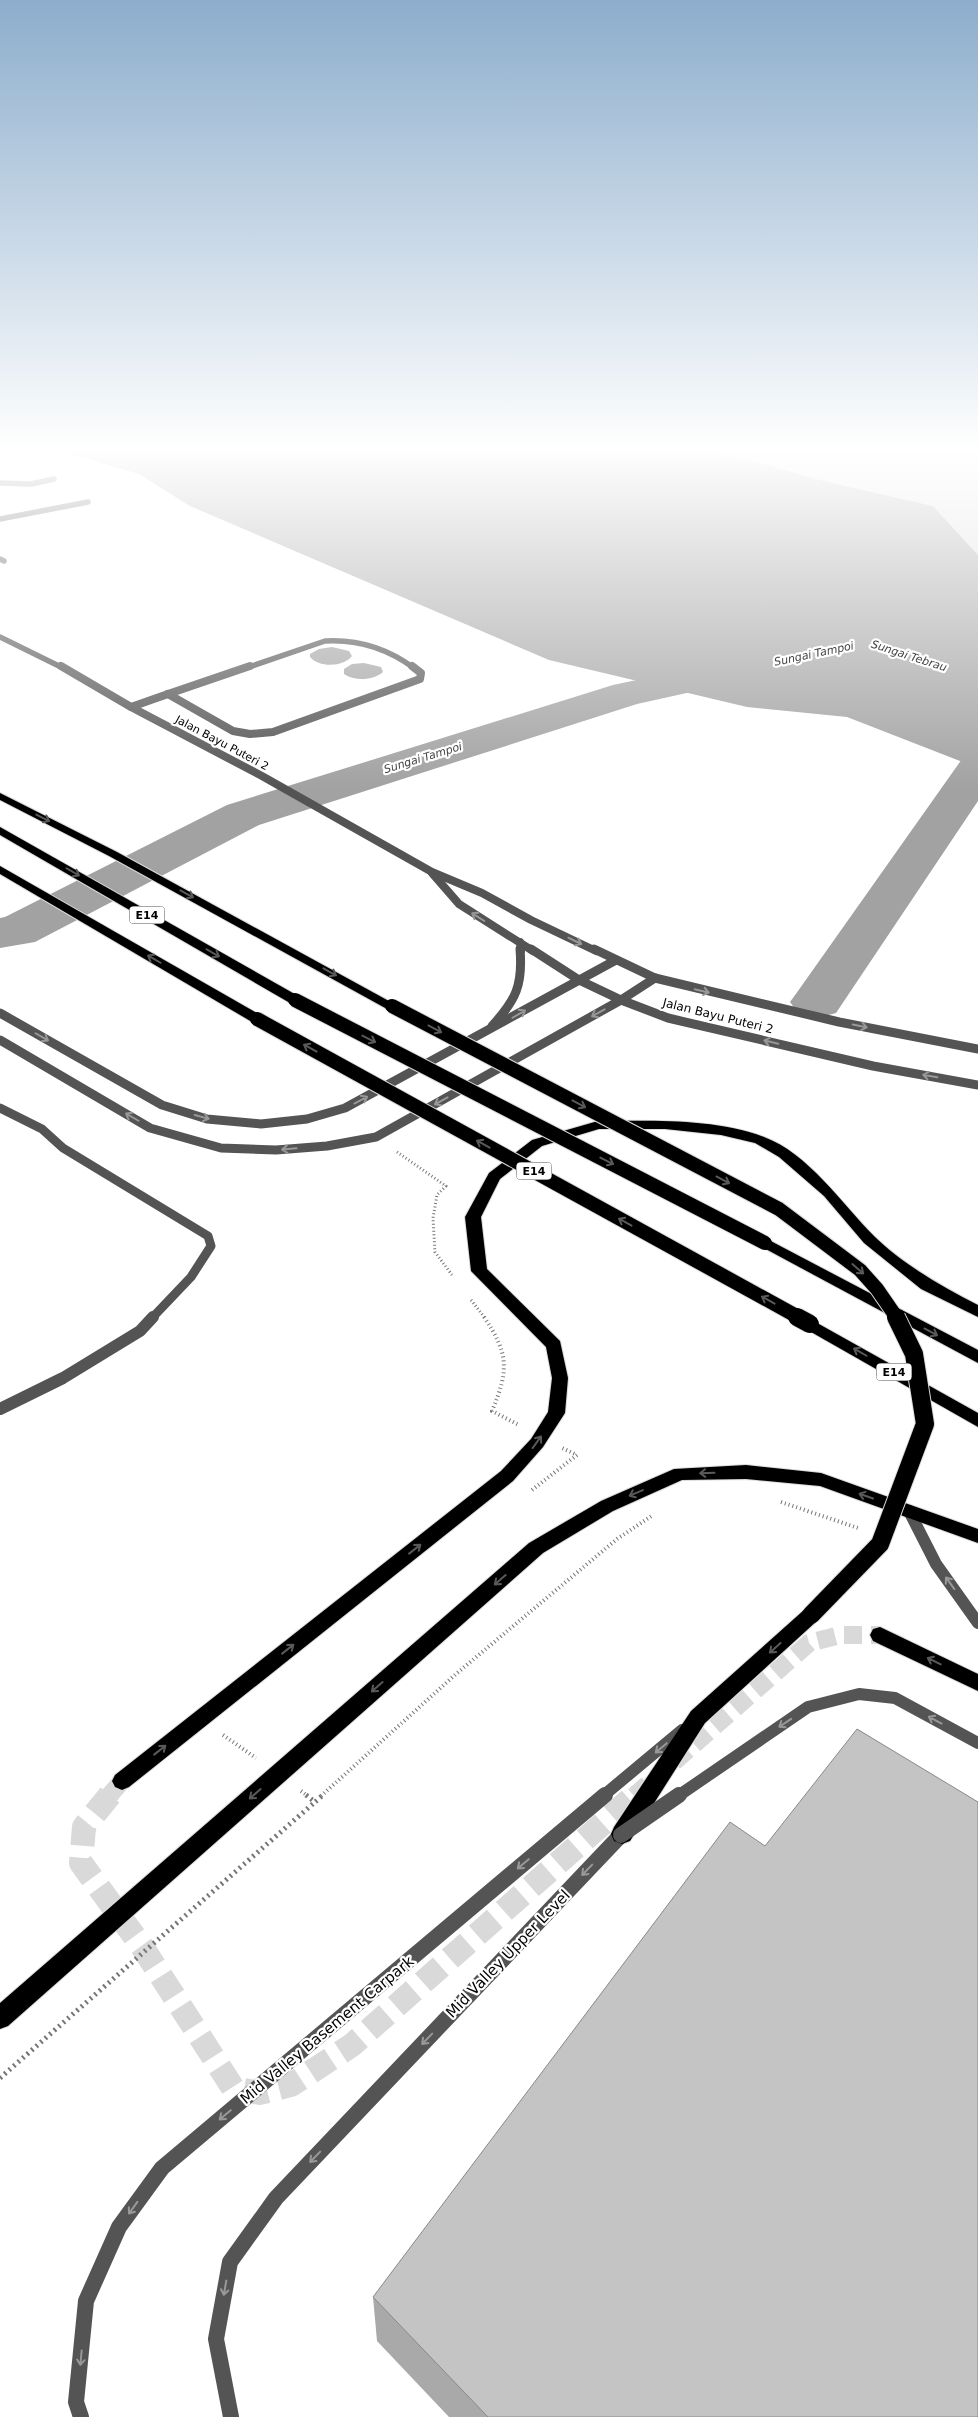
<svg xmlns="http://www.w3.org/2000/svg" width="978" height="2417" font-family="'DejaVu Sans',sans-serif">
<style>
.green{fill:#dbdbdb}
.water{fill:#a2a2a2}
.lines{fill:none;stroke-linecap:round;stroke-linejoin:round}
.river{fill:#a2a2a2;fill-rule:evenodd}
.motorway-tunnel-far1{stroke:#d9d9d9;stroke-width:18;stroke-dasharray:18 9;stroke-linecap:butt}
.motorway-tunnel{stroke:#d9d9d9;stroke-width:24;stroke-dasharray:24 12;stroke-linecap:butt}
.motorway-casing{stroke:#dbdbdb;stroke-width:2}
.path-far2{stroke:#767676;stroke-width:3;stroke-dasharray:1 2.5;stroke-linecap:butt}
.path-far1{stroke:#767676;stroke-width:4;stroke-dasharray:1 3;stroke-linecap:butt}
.path{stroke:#767676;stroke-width:5;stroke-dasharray:2 4;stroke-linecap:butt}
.service-far4{stroke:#545454;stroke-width:5.5}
.service-far3{stroke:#545454;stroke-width:8}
.service-far2{stroke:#545454;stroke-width:9}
.service-far1{stroke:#545454;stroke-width:12}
.service{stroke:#545454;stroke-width:16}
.minor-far4{stroke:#545454;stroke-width:5.5}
.minor-far3{stroke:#545454;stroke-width:8}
.minor-far2{stroke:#545454;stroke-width:9}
.minor-far1{stroke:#545454;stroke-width:12}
.minor{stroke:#545454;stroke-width:16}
.motorway{fill:#000;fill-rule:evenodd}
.motorway-bridge-far1-casing{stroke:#dbdbdb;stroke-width:16;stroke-linecap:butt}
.motorway-bridge-casing{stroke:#dbdbdb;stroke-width:20;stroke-linecap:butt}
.minor-bridge-far1{stroke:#545454;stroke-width:12}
.minor-bridge{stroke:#545454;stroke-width:16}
.motorway-bridge-far1{stroke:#000;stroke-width:14}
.motorway-bridge{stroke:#000;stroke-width:18}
.wall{fill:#a9a9a9}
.building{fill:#c4c4c4;stroke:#898989}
.oneway{stroke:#595959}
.oneway2{stroke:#989898}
.labels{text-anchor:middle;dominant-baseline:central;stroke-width:4.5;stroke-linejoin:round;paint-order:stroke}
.far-water-label{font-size:11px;font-style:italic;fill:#434343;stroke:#fff}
.far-street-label{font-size:11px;fill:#000;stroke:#fff}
.shield{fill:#fff;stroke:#4c4c4c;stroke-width:1}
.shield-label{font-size:11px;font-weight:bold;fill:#000}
.street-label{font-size:12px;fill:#000;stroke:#fff}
.near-street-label{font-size:15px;fill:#000;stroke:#fff}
</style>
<rect width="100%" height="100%" fill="#fff"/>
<polygon class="green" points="712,450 978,450 978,555 933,506 824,481"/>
<g class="water">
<polygon points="57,450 712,450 824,481 933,506 978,555 978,768 847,717 747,707 549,660 190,506 139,474"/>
<path d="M 332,647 L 349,651 L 352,656 C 344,667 319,668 310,657 L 310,654 L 319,649 Z"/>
<path d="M 364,663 L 381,667 L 383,672 C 373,681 354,681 344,674 L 344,669 L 352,664 Z"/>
</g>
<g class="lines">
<g class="river">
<polygon points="745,657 759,661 765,669 759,677 637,704 259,825 35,942 0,948 0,918 5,917 227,805 613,685"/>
<polygon points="978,755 978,801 836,1013 817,1018 798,1013 790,1002 798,991 962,759"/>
</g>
<g class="motorway-tunnel-far1">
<polyline points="674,1762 809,1643 840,1635 880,1635"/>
<polyline points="109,1796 122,1781"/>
<polyline points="634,1796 649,1783"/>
</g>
<polyline class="motorway-tunnel" points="110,1795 84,1827 81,1863 143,1948 233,2088 260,2093 291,2085 352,2045 635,1795"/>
<defs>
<g id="motorway">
<polygon points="0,793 117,852 398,1006 397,1009 387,1009 109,856 0,800"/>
<polygon points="0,827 300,997 301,1000 295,1004 290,1003 0,835"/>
<polygon points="0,866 262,1016 264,1019 257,1023 252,1022 0,874"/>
<path d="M 598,1121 C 652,1121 713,1118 764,1137 C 808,1153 842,1204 874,1236 C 902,1264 943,1287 978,1305 L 978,1317 L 921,1289 L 864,1243 L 824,1196 L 779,1157 L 755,1143 L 721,1135 L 665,1129 L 599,1129 L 542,1146 L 500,1179 L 481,1217 L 487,1269 L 560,1341 L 568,1378 L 565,1413 L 543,1447 L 513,1481 L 129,1787 L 122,1790 L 115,1787 L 112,1781 L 115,1775 L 501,1471 L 531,1439 L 548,1412 L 552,1378 L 546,1347 L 471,1271 L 465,1217 L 489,1173 L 532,1140 Z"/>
<polygon points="765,1238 978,1350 978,1363 760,1246 757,1243 760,1240"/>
<polygon points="810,1319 978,1413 978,1427 804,1328 802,1324 804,1320"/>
<polygon points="746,1465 821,1473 978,1529 978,1543 820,1486 746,1479 682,1480 613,1511 543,1553 8,2026 0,2029 0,2003 529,1543 601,1501 674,1469"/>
<polygon points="811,1607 818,1610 821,1615 818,1620 705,1723 630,1841 622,1844 614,1841 611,1834 614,1827 691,1711 804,1610"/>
<polygon points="880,1627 978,1674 978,1691 873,1641 870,1635 873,1629"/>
</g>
</defs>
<use href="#motorway" class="motorway-casing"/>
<g class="path-far2">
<polyline points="397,1152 446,1186 437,1195 433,1218 435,1252 452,1275"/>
<polyline points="471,1300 485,1318"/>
</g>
<g class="path-far1">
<path d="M 484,1317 C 509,1354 509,1370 492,1411 L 519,1425"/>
<polyline points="532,1490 577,1455 562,1448"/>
<polyline points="781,1502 858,1528"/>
<polyline points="223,1735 256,1758"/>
<polyline points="301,1791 308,1796"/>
<polyline points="321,1796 456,1674 617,1539 653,1515"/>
</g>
<g class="path">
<polyline points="306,1795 315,1802 323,1795"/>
<polyline points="0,2078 315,1802"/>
</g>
<g class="service-far4">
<polyline points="0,559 4,561"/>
<path d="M 246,668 L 325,641 C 357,639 388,649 414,668"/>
</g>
<g class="service-far3">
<polyline points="168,694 233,731 250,734 273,732 420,679 421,673 412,666"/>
<polyline points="168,694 250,666"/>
<polyline points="131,707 168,694"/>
</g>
<polyline class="service-far2" points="0,1108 42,1129 63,1148 208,1236 211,1246 191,1277 152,1318"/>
<g class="service-far1">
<polyline points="0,1409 63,1378 140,1331 153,1317"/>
<polyline points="603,1796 682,1730"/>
</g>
<polyline class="service" points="81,2417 76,2402 86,2301 119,2227 162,2168 605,1795"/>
<g class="minor-far4">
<polyline points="0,483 31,484 54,479"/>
<polyline points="0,519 88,502"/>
<polyline points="0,637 63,668"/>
</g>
<g class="minor-far3">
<polyline points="61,666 131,707 262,776 432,872 482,893 531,920 596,951"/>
<polyline points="432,873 459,904 533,951"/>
<polyline points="520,942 521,951"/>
</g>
<g class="minor-far2">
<polyline points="531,949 579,980 621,1000 668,1018 873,1066 978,1085"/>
<polyline points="594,949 655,978 839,1022 978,1049"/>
<polyline points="0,1013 162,1105 207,1119 261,1124 307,1119 345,1108 616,960"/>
<path d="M 492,1026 C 516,1000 523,985 520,949"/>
<polyline points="0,1040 150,1128 221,1148 276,1150 327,1146 376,1137 621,1000 655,978"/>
</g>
<polyline class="minor-far1" points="909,1511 936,1564 978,1623"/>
<polyline class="minor" points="231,2417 216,2339 230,2262 276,2198 621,1835"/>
<use href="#motorway" class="motorway"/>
<defs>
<g id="motorway-bridge-far1">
<polyline points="295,1000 765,1243"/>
<polyline points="392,1006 779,1209 860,1270 877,1289 897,1318"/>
<polyline points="257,1019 800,1318"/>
</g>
<g id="motorway-bridge">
<polyline points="797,1317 810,1324"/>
<polyline points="811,1615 880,1544 925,1424 914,1354 896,1317"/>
</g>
</defs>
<use href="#motorway-bridge-far1" class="motorway-bridge-far1-casing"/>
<use href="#motorway-bridge" class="motorway-bridge-casing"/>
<polyline class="minor-bridge-far1" points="678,1796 808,1707 859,1694 895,1698 978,1743"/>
<polyline class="minor-bridge" points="621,1835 679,1795"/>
<use href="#motorway-bridge-far1" class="motorway-bridge-far1"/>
<use href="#motorway-bridge" class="motorway-bridge"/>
</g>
<polygon class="wall" points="373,2297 978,2417 449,2417 377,2341"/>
<polygon class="building" points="857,1729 978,1802 978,2417 488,2417 373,2297 730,1822 765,1846"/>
<defs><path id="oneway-shaft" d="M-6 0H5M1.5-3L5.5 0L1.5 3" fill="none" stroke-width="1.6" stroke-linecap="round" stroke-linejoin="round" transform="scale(1.25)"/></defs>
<g class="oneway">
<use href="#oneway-shaft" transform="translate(43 818) rotate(27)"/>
<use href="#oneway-shaft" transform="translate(73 872) rotate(30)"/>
<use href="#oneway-shaft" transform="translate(187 894) rotate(29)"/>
<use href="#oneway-shaft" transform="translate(213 953) rotate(30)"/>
<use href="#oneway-shaft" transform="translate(154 959) rotate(-150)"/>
<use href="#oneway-shaft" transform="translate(330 972) rotate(29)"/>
<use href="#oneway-shaft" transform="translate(435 1029) rotate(28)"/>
<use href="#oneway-shaft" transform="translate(369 1039) rotate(27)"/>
<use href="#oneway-shaft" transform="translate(310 1048) rotate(-151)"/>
<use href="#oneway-shaft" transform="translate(579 1104) rotate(28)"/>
<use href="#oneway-shaft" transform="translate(483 1144) rotate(-151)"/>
<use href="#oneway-shaft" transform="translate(607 1161) rotate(27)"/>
<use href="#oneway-shaft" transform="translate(723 1180) rotate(28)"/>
<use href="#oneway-shaft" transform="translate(625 1222) rotate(-151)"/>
<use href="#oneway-shaft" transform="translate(858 1269) rotate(41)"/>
<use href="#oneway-shaft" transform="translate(768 1300) rotate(-151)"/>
<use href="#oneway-shaft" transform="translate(931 1332) rotate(28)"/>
<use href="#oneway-shaft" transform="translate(860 1352) rotate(-150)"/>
<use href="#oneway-shaft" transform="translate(537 1442) rotate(-54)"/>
<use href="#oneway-shaft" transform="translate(707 1473) rotate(178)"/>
<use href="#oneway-shaft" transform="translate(636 1493) rotate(157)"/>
<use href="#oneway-shaft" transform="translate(866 1496) rotate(-161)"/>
<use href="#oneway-shaft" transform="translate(415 1549) rotate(-38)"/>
<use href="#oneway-shaft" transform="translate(500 1580) rotate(139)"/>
<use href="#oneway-shaft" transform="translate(775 1648) rotate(138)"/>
<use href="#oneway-shaft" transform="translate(288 1649) rotate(-38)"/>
<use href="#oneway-shaft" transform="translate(934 1661) rotate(-154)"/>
<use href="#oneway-shaft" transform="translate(377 1687) rotate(139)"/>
<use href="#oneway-shaft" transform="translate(160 1750) rotate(-38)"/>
<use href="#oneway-shaft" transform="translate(255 1794) rotate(139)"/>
</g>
<g class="oneway2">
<use href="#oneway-shaft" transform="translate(478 917) rotate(-148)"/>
<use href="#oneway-shaft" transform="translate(575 941) rotate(26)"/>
<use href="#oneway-shaft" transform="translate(702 991) rotate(13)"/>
<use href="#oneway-shaft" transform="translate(598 1013) rotate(151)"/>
<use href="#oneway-shaft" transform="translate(519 1014) rotate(-30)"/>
<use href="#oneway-shaft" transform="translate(860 1026) rotate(11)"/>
<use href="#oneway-shaft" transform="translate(42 1037) rotate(30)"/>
<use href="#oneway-shaft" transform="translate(771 1042) rotate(-167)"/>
<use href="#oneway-shaft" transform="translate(930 1076) rotate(-170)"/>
<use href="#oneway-shaft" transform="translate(361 1100) rotate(-28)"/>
<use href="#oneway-shaft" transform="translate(441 1101) rotate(151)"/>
<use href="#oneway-shaft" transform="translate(132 1117) rotate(-150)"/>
<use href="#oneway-shaft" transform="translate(202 1117) rotate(15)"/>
<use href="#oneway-shaft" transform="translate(289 1149) rotate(175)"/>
<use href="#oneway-shaft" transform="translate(950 1583) rotate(-126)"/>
<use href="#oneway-shaft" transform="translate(935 1720) rotate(-152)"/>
<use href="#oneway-shaft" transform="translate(785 1723) rotate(146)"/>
<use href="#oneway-shaft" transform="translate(661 1748) rotate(140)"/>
<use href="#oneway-shaft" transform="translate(523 1864) rotate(140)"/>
<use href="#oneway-shaft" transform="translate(587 1870) rotate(134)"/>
<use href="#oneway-shaft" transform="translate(427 2039) rotate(134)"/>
<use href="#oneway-shaft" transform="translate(225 2115) rotate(140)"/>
<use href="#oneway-shaft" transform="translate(315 2157) rotate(134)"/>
<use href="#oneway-shaft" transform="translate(133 2208) rotate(126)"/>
<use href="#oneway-shaft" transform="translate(225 2288) rotate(100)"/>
<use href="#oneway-shaft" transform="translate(81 2358) rotate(95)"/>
</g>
<linearGradient id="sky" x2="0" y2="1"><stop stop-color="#8cadcc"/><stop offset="0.57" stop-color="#fff"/><stop offset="1" stop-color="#fff" stop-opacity="0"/></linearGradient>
<rect width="978" height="788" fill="url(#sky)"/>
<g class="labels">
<g class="far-water-label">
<text transform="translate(814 654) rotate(-12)">Sungai Tampoi</text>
<text transform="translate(909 656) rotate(18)">Sungai Tebrau</text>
<text transform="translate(423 758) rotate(-17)">Sungai Tampoi</text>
</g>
<g class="far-street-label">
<text transform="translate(222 743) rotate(28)">Jalan Bayu Puteri 2</text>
</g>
<g class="shield">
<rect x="129.5" y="906.5" width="35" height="17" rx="4"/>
<rect x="516.5" y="1162.5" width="35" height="17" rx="4"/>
<rect x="876.5" y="1363.5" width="35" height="17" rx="4"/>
</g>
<g class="shield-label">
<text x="147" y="915">E14</text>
<text x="534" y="1171">E14</text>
<text x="894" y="1372">E14</text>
</g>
<g class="street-label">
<text transform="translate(718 1016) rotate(14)">Jalan Bayu Puteri 2</text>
</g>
<g class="near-street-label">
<text transform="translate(508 1954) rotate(-46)">Mid Valley Upper Level</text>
<text transform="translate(327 2030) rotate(-40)">Mid Valley Basement Carpark</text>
</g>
</g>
</svg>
